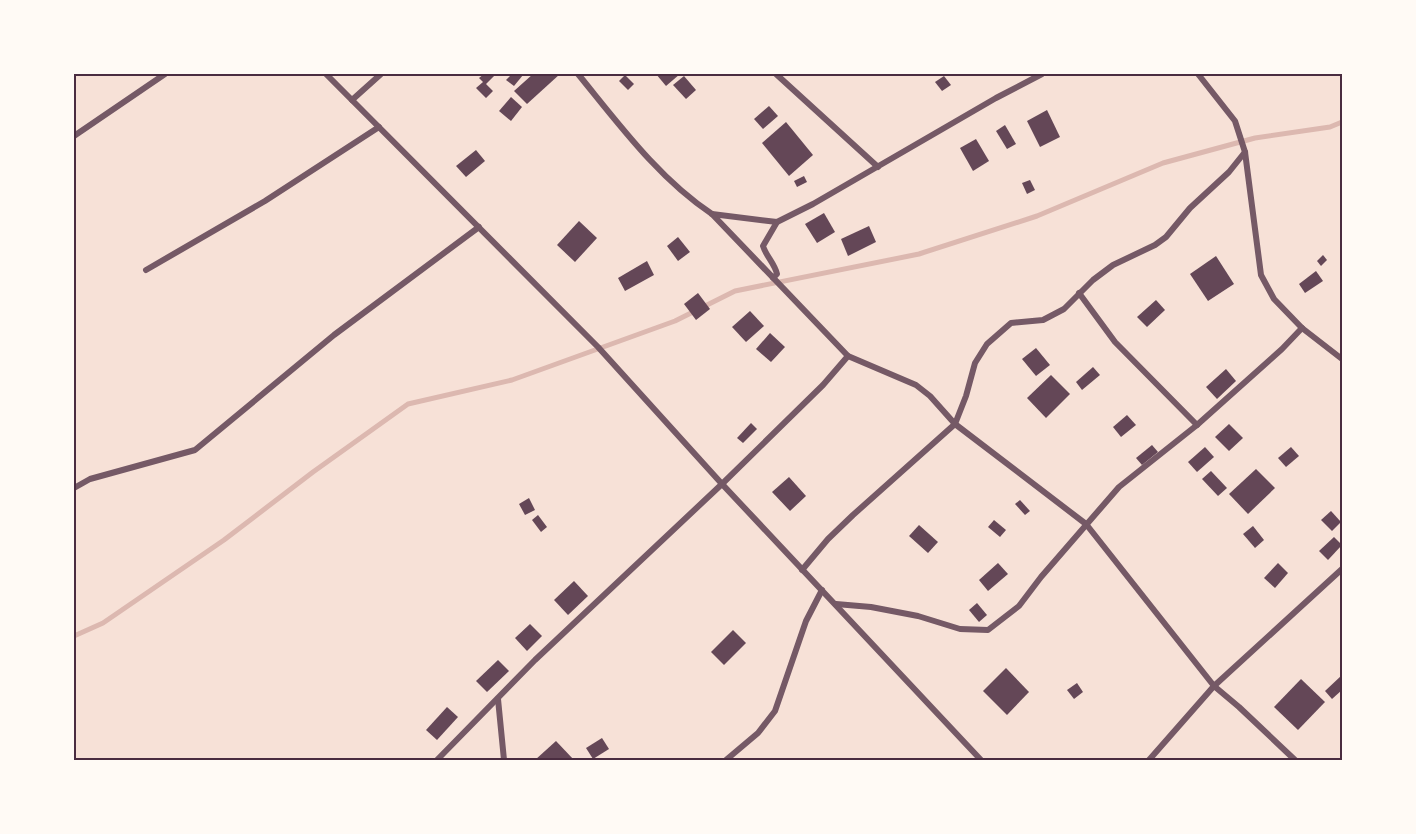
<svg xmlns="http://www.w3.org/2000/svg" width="1416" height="834" font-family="'Sofia Sans Condensed',sans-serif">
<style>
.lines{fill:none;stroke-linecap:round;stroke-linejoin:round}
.stream{stroke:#dcb8b0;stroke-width:5}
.building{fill:#644757}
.minor{stroke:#755966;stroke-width:6}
.neatline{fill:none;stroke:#4a2c40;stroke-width:2}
</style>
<rect width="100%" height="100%" fill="#f7e1d7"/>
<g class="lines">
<polyline class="stream" points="74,636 103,623 224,540 313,472 408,404 512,380 675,321 735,291 919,254 1037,216 1163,163 1255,138 1330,127 1342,122"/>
</g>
<g class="building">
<polygon points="484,74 496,74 486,84 493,91 486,98 476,88 483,82 479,78"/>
<polygon points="512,74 523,75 514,86 506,80"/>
<polygon points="533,74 560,74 527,104 514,91"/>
<polygon points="656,74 680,74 666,86"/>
<polygon points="625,75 634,84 628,90 619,81"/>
<polygon points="684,76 696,90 686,99 673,85"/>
<polygon points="944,76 951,85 942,91 935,82"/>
<polygon points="511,97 522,107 511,121 499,111"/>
<polygon points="769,106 778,116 763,129 754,119"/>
<polygon points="1047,110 1060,137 1040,147 1027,121"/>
<polygon points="786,122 813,155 789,176 762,143"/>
<polygon points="1005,125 1016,144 1007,149 996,131"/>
<polygon points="976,139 989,161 973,171 960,148"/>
<polygon points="476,150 485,161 466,177 456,166"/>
<polygon points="804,176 807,182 797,187 794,181"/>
<polygon points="1030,180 1035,190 1027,194 1022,183"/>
<polygon points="824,213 835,232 817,243 805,224"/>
<polygon points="579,221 597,238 575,262 557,245"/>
<polygon points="869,226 876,242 848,256 841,239"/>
<polygon points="678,237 690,252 678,261 667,246"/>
<polygon points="1323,255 1327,260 1321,266 1317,261"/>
<polygon points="1216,256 1234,284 1208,301 1190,274"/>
<polygon points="647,261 654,275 625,291 618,278"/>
<polygon points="1316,271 1323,281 1305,293 1299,284"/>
<polygon points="698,293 710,309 696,320 684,304"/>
<polygon points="1156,300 1165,310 1147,327 1137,317"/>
<polygon points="750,311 764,326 746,342 732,327"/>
<polygon points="770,333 785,347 771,362 756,349"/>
<polygon points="1036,348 1050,365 1036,376 1022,359"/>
<polygon points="1093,367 1100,375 1082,390 1076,382"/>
<polygon points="1226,369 1236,381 1217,399 1206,387"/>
<polygon points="1051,375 1070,394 1046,418 1027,398"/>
<polygon points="1127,415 1136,425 1121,437 1113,427"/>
<polygon points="751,423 757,429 743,443 737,438"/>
<polygon points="1229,424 1243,438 1229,451 1215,437"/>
<polygon points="1152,445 1158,452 1142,465 1136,458"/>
<polygon points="1205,447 1214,457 1197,472 1188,462"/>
<polygon points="1291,447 1299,456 1286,467 1278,458"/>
<polygon points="1256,469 1275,488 1248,514 1229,494"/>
<polygon points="1211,471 1227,488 1218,496 1202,479"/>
<polygon points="789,477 806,496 790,511 772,492"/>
<polygon points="529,498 535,510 525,515 519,504"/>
<polygon points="1020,500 1030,511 1025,515 1015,504"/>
<polygon points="1331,511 1341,522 1332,531 1321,520"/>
<polygon points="538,515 547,527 541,532 532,520"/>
<polygon points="994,520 1006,530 1000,537 988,527"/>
<polygon points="919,525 938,542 928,553 909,536"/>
<polygon points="1253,526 1264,540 1255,548 1243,534"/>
<polygon points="1334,537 1342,545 1328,560 1319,551"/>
<polygon points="998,563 1008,574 988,591 979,580"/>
<polygon points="1278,563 1288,573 1275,588 1264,578"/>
<polygon points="574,581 588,596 568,615 554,600"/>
<polygon points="977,603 987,615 979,622 969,610"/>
<polygon points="530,624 542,636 527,651 515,638"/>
<polygon points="733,630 746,643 724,665 711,652"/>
<polygon points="498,660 509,671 487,692 476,681"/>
<polygon points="1006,668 1029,692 1007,715 983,691"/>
<polygon points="1342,675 1342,690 1332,699 1325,691"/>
<polygon points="1301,679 1325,702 1298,730 1274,707"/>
<polygon points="1077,683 1083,692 1074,699 1067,690"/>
<polygon points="447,707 458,717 437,740 426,730"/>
<polygon points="602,738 609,749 593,759 586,748"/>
<polygon points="556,741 574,760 535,760"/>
</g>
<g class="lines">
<g class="minor">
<polyline points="326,74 598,347 722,484 981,760"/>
<path d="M 578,74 C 618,123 659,179 712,214 L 848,356 L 916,385 L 930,396 L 955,424 L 1086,524 L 1214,686 L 1239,707 L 1295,760"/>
<polyline points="776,74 878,167"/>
<polyline points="1198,74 1235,121 1245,152 1261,275 1274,299 1302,328 1342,359"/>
<polyline points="352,100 381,74"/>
<polyline points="74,136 165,74"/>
<polyline points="712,214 777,222"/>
<polyline points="146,270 265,201 379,127"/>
<path d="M 773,278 L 777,274 C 775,264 766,256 763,246 L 777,222 L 813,204 L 996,98 L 1042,74"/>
<polyline points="1079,293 1115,342 1197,425"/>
<polyline points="74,488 90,479 195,450 334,335 479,227"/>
<polyline points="802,570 828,539 853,515 955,424 966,396 975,363 987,344 1011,323 1043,320 1064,309 1093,280 1113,265 1155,245 1166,237 1190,208 1229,172 1245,152"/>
<polyline points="836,604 871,607 918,616 960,629 988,630 1019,606 1041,577 1119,487 1197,425 1282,349 1302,328"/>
<polyline points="498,699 504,760"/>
<polyline points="437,760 535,660 722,484 823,385 848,356"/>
<polyline points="726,760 758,733 775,711 806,621 822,590"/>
<polyline points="1149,760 1214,686 1342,569"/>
</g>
</g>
<rect width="1416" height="834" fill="none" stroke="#fffaf5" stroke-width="150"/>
<rect x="75" y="75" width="1266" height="684" class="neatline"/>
</svg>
